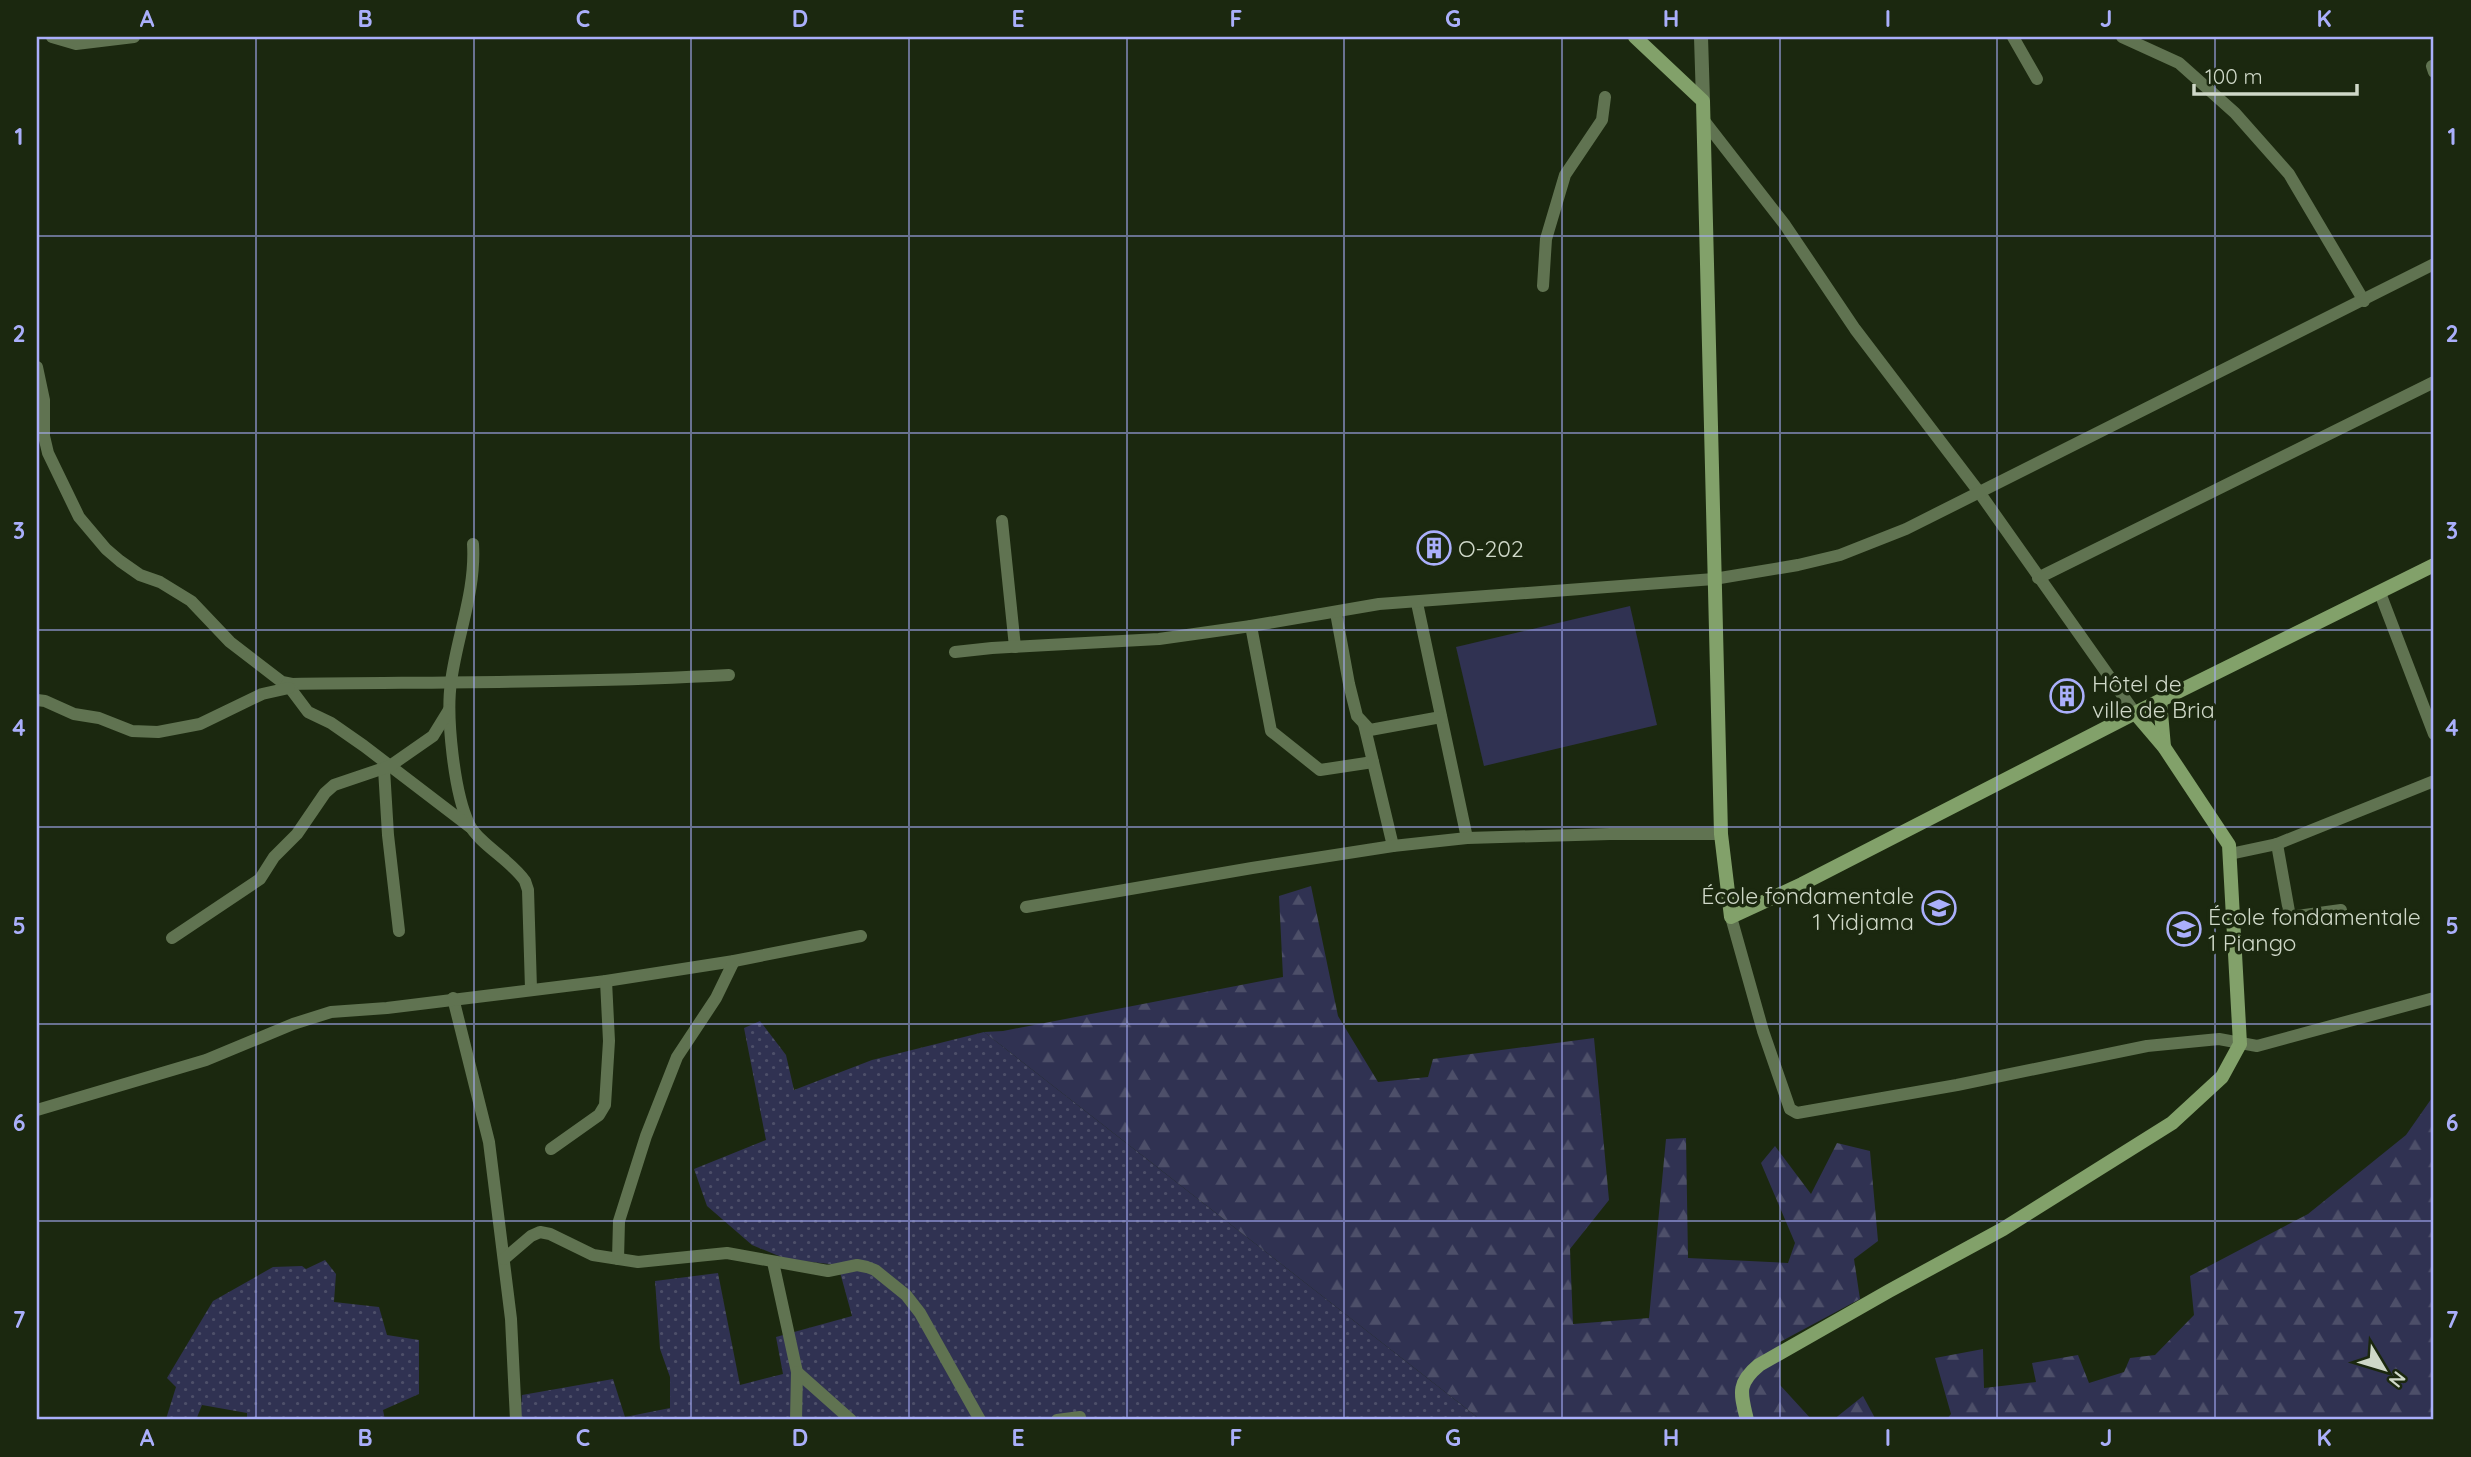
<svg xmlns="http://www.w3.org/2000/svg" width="2471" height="1457" font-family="Quicksand,sans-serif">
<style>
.grass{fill:url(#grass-dots)}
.forest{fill:url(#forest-firs)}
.garden{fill:#303252}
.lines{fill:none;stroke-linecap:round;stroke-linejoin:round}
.minor{stroke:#607351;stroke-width:12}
.tertiary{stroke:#607351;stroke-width:14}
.secondary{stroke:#82a16a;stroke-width:14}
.grid{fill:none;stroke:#aaaffb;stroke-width:2;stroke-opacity:0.55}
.labels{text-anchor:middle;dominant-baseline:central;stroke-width:7;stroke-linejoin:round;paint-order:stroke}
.poi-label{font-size:23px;fill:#cfd8c8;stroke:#1b280f;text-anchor:start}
.neatline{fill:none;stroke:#aaaffb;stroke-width:2.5}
.grid-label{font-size:23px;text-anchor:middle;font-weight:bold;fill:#aaaffb}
</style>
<defs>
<pattern id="grass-dots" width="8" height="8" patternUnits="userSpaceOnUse" patternTransform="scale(1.75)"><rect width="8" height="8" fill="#303252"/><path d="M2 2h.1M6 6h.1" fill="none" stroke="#4d4f69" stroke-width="1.8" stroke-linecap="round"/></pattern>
<pattern id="forest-firs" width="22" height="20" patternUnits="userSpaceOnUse" patternTransform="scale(1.75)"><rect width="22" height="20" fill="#303252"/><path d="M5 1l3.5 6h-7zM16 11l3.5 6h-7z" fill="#4d4f69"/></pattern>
</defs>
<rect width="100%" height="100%" fill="#1b280f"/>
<g class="grass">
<polygon points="760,1021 786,1055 794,1090 872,1060 984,1032 1481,1420 520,1420 522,1395 613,1379 625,1417 670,1408 670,1377 660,1349 655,1281 718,1273 740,1385 783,1374 776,1337 852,1316 838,1265 786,1259 752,1245 707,1206 694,1169 766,1140 744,1028"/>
<polygon points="325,1260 336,1274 334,1302 379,1307 387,1335 419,1340 419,1394 383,1410 385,1420 247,1420 247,1413 202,1405 196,1420 166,1419 176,1387 167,1378 213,1301 273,1267 302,1266 306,1269"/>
</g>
<g class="forest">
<polygon points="1311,886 1338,1016 1378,1082 1428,1077 1433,1059 1594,1038 1609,1200 1570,1249 1573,1324 1649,1318 1666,1139 1686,1138 1688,1258 1788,1263 1795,1243 1761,1163 1775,1146 1811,1194 1837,1143 1870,1151 1878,1241 1854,1259 1860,1299 1780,1342 1780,1385 1812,1420 1481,1420 984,1032 1003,1031 1283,977 1279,896"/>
<polygon points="2434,1095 2434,1420 1946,1420 1951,1414 1935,1358 1983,1349 1984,1388 2036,1382 2032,1363 2078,1355 2089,1383 2124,1372 2130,1358 2155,1355 2194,1315 2190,1276 2308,1214 2406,1135"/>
<polygon points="1863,1396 1876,1420 1833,1420"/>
</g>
<polygon class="garden" points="1630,606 1657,725 1484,766 1456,647"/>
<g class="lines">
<g class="minor">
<polyline points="52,37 76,44 134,37"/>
<polyline points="2013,37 2037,79"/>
<polyline points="2122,37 2179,63 2235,113 2289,174 2364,301"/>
<polyline points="2432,66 2434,72"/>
<polyline points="1705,122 1785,225 1855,329 1979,492 2135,713"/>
<polyline points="1543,286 1546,239 1565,175 1602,120 1605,97"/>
<path d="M 37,367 L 44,400 L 44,436 L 48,453 L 79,517 L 106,549 L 120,561 L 140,575 L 160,582 L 191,601 L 230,642 L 282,682 L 292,684 C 437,682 583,683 729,675"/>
<polyline points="1002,521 1015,647"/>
<path d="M 473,544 C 476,592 457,635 451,682 C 446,716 454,793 469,824 C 479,844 512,861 525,881 L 528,890 L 531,989"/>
<polyline points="2038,578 2434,382"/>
<polyline points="2380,593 2434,734"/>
<polyline points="1417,603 1467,838"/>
<polyline points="1336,613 1349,684 1357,716 1370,730 1441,717"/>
<polyline points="1251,626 1271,731 1320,770 1373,762"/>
<polyline points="955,652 992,648 1159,639 1251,626 1379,604 1714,579 1798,565 1840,555 1906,529 2434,264"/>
<polyline points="287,684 308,712 331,723 364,746 470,827"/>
<polyline points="37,700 45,701 74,714 99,718 132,731 158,732 200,724 262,694 289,688"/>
<polyline points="1364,724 1393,846"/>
<polyline points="384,769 388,835 399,931"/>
<polyline points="2277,844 2290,917 2341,910"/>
<polyline points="2230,854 2277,844 2434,781"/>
<polyline points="1026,907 1252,868 1393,846 1467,838 1610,834 1721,834"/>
<polyline points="1731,917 1763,1031 1790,1109 1797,1113 1957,1085 2147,1046 2219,1039 2257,1046 2434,998"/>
<polyline points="172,938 260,879 274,857 297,834 325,793 334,785 390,766 433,736 449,710"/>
<polyline points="453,998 489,1142 511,1319 516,1420"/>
<polyline points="37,1110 206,1060 293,1024 331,1012 387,1008 606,981 734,961 861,936"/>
<polyline points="551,1149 599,1115 605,1105 609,1041 606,981"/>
<polyline points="504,1259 531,1236 540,1232 550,1234 593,1255 638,1262 727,1253 828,1271 857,1265 867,1267 875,1270 906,1295 920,1313 980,1420"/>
<polyline points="618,1259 619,1221 646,1136 677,1057 716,998 734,961"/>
<polyline points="773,1262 797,1372 796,1420"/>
<polyline points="797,1372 851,1420"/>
<polyline points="1057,1420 1080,1417"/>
</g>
<polyline class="tertiary" points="1701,37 1703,101"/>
<g class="secondary">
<polyline points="1635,37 1703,101 1721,834 1731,917 1802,884 2135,713 2434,565"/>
<polyline points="2160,701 2164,747"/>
<path d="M 1747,1420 C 1741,1394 1736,1384 1759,1365 L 1889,1291 L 2003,1229 L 2172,1123 L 2222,1077 L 2240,1044 L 2229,845 L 2164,747 L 2135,713"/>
</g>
</g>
<path class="grid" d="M 256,37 L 256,1420M 474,37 L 474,1420M 691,37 L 691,1420M 909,37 L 909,1420M 1127,37 L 1127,1420M 1344,37 L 1344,1420M 1562,37 L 1562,1420M 1780,37 L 1780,1420M 1997,37 L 1997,1420M 2215,37 L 2215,1420M 37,236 L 2434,236M 37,433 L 2434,433M 37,630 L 2434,630M 37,827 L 2434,827M 37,1024 L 2434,1024M 37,1221 L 2434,1221"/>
<defs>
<symbol id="building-ring" viewBox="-11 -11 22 22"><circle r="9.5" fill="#1b280f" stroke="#aaaffb" stroke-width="1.5"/><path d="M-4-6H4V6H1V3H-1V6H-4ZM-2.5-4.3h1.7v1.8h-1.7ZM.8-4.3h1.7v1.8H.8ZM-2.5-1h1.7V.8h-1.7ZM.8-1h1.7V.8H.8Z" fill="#aaaffb"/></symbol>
<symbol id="school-ring" viewBox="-11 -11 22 22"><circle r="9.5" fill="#1b280f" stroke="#aaaffb" stroke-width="1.5"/><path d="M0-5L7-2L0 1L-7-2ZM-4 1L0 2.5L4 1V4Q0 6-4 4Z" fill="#aaaffb"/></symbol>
</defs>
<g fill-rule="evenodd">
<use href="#building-ring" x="1415" y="529" width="38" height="38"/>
<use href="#building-ring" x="2048" y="677" width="38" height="38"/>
<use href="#school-ring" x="1920" y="889" width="38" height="38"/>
<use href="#school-ring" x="2165" y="910" width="38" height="38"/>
</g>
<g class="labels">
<g class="poi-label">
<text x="1458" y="548">O-202</text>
<text x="2092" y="683">Hôtel de<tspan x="2092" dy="26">ville de Bria</tspan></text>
<text x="1914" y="895" text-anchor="end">École fondamentale<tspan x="1914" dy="26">1 Yidjama</tspan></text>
<text x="2208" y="916">École fondamentale<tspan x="2208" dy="26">1 Piango</tspan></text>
</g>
</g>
<rect width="2471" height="1457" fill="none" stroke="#1b280f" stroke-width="77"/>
<g transform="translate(2384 1369) rotate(128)" stroke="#1b280f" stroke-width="5" paint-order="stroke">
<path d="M0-5L12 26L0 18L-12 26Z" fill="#cfd8c8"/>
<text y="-10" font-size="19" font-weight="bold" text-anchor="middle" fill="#cfd8c8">N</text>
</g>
<path d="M2194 84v10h163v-10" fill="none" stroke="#cfd8c8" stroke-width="3.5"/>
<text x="2205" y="84" font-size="21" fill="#cfd8c8" stroke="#1b280f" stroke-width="5" paint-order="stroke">100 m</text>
<rect x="38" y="38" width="2394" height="1380" class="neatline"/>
<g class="grid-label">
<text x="147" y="27">A</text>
<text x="365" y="27">B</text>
<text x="583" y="27">C</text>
<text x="800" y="27">D</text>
<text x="1018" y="27">E</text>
<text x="1236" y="27">F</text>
<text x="1453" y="27">G</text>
<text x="1671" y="27">H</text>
<text x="1888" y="27">I</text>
<text x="2106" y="27">J</text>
<text x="2324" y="27">K</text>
<text x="19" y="145">1</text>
<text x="2452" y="145">1</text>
<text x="19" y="342">2</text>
<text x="2452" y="342">2</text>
<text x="19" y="539">3</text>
<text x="2452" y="539">3</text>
<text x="19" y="736">4</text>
<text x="2452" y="736">4</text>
<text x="19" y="934">5</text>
<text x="2452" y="934">5</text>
<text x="19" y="1131">6</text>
<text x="2452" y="1131">6</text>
<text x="19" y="1328">7</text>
<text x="2452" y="1328">7</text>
<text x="147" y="1446">A</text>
<text x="365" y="1446">B</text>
<text x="583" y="1446">C</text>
<text x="800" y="1446">D</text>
<text x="1018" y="1446">E</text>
<text x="1236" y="1446">F</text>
<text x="1453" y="1446">G</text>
<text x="1671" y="1446">H</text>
<text x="1888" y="1446">I</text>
<text x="2106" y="1446">J</text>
<text x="2324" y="1446">K</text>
</g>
</svg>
